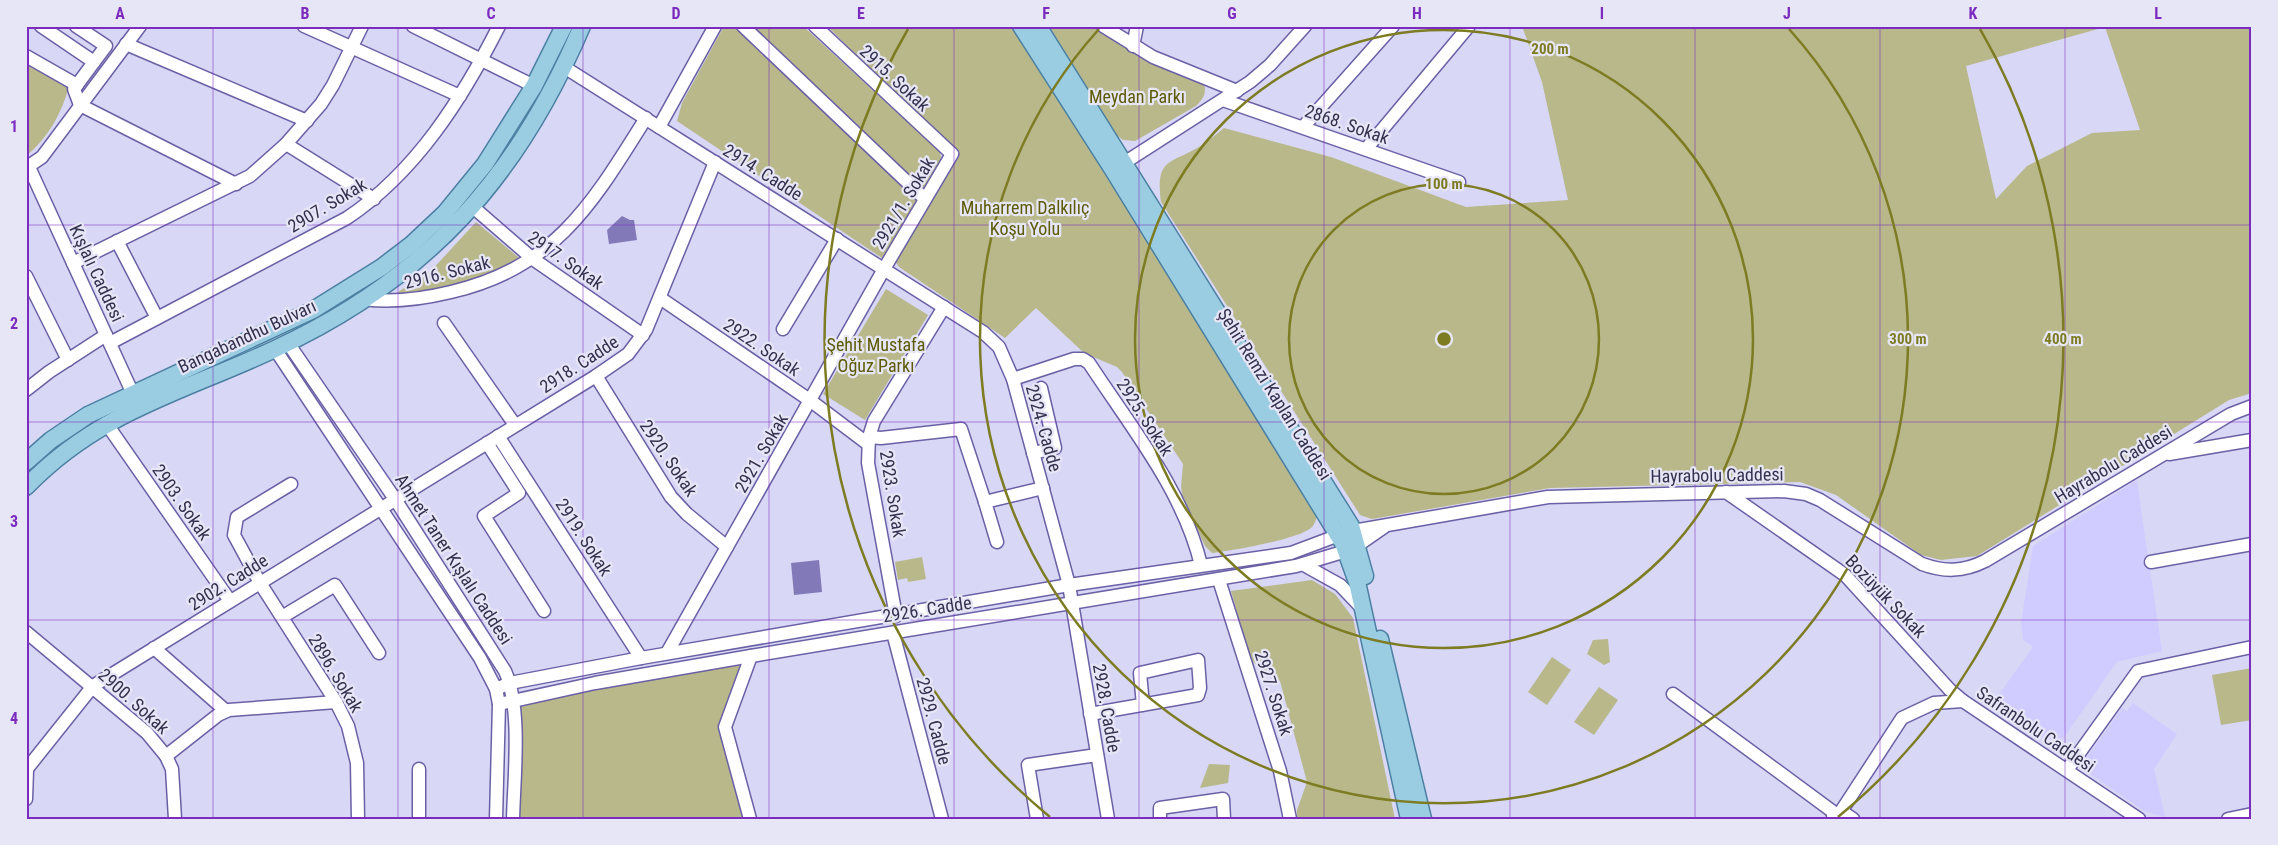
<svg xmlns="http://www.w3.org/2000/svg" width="2278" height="845" font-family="'Roboto Condensed',sans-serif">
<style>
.built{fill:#d1ccff}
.green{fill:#b8b88b;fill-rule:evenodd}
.water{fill:#827ab8}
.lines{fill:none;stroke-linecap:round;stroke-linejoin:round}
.minor-casing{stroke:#6a60a5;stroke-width:15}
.major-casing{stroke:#4b80a2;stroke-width:19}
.minor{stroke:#fff;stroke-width:12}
.major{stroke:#9bcde2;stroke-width:16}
.grid{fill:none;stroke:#7b2cbf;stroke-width:1;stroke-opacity:0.55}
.ring{fill:none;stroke:#7d7c23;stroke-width:2.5}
.labels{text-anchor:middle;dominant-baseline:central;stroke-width:4.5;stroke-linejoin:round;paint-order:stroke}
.street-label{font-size:18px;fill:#34314f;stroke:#e7e6f6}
.park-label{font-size:18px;fill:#5d5b03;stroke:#e7e6f6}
.centre{fill:#7d7c23;stroke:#e7e6f6;stroke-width:2.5}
.ring-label{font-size:15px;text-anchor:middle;font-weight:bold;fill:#7d7c23;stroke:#e7e6f6;stroke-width:4.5;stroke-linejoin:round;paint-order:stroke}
.neatline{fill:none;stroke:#7b2cbf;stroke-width:2}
.grid-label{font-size:16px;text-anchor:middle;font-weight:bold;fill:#7b2cbf}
</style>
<rect width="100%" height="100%" fill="#d9d7f6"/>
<g class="built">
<polygon points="2137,480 2148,558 2145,564 2150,569 2162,651 2117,662 2057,747 1992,704 2033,647 2023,640 2021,623 2033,546"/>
<polygon points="2133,703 2177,734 2154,769 2165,817 2144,811 2083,769 2082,764 2122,708 2127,711"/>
</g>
<g class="green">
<polygon points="724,26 803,26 940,152 942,162 882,258 677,121 682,103"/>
<path d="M 827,26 L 1014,26 L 1107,178 L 1146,232 L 1309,499 L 1317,516 C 1316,519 1315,524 1312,527 C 1301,539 1230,551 1212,553 L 1205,546 L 1183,499 L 1181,487 L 1183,464 L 1122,372 L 1117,367 L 1084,353 L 1036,308 L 1005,338 L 899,267 L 895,261 L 957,154 Z"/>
<path d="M 1049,26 L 1098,26 L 1203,80 C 1207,92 1205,97 1196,106 L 1135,141 L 1123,140 L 1114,133 Z"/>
<path d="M 1522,26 L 2252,26 L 2252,393 L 2229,400 L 1977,556 L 1941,560 L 1921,555 L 1836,495 L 1800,482 L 1550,488 L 1372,519 L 1360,515 L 1161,202 C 1155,156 1171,165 1202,145 C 1209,140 1217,134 1224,128 L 1331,157 L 1466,207 L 1568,200 L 1542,82 ZM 2105,27 L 2140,130 L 2092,133 L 2027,166 L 1996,199 L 1966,66 Z"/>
<path d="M 26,65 L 69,86 C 62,113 48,138 26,156 Z"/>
<path d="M 476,222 L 523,261 C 484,280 442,289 399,298 L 398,292 L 430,272 Z"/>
<polygon points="886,289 928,315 865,420 823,394"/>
<polygon points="922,557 926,579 908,582 907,578 898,580 895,562"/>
<polygon points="1312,580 1335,594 1353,618 1395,819 1297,819 1297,810 1307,782 1280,681 1250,660 1231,591"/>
<polygon points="1608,639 1610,662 1604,665 1587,654 1593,640"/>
<polygon points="751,656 727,719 750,819 513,819 513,699"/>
<polygon points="1552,657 1571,670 1547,705 1528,692"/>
<polygon points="2252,668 2252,720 2221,725 2212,675"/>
<polygon points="1599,687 1618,700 1594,735 1574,722"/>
<polygon points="1209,764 1230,765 1228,783 1200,788"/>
</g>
<g class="water">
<polygon points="622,216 630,220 634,220 637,240 609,244 607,230"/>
<polygon points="819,560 822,592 794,595 791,563"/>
</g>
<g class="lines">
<defs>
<g id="minor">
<polyline points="41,26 94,62 74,89 80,105 236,184"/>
<polyline points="76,26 106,46 94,62"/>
<polyline points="304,26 460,96"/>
<polyline points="413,26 534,86"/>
<polyline points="743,26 925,199"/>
<polyline points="1103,26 1153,57 1237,91"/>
<polyline points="126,44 307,121"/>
<polyline points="1133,46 1137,26"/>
<polyline points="26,56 77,85"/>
<polyline points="564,67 983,332 999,347 1013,379 1069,585 1108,819"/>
<polyline points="1223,100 1459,182"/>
<polyline points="659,127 715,26"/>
<polyline points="1303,127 1393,26"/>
<polyline points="286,144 374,199"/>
<polyline points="1366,149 1469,26"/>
<polyline points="1124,163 1250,82 1270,65 1305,26"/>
<polyline points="29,167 133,394"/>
<polyline points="26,168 42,157 140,26"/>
<polyline points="473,207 533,259 643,335"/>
<polyline points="117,241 157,318"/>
<polyline points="73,263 250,176 286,144 321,104 333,85 362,26"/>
<polyline points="26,276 68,360"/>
<polyline points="660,298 811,401 868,444"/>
<path d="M 364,299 C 394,303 422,299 451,292 C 556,267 592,204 646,118"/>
<polyline points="444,323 515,425"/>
<polyline points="783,329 837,239"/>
<path d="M 110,343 L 347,218 C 416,172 462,99 499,26"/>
<path d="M 288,343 L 395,499 L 505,671 C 522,709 514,777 513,819"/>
<polyline points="275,349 480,658 496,689 499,704 496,819"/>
<polyline points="596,376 671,497 687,514 727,547"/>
<path d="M 1013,379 L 1074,359 L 1083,359 L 1089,363 C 1130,426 1183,490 1201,565"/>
<polyline points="26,390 49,372 106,335"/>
<polyline points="106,423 230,601"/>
<polyline points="498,436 641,658"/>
<polyline points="869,437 881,438 961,429 985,502 1043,488"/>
<polyline points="487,443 519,493 484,516 544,611"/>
<polyline points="1033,453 1055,448 1041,388"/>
<polyline points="2169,454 2252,440"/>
<polyline points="291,484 237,517 234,535 260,583 336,702 348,726 357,763 358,819"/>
<polyline points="1726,492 1845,575 1950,690 1963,701"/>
<polyline points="985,502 997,542"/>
<path d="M 1353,531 L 1548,497 L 1784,491 L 1806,494 L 1820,500 L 1922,564 C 1944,572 1963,572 1985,561 L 2231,414 L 2252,406"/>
<polyline points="1358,545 1384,527"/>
<polyline points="2151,562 2252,544"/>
<polyline points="1304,565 1340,585 1361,607"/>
<polyline points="1219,580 1280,771 1290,819"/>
<polyline points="896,616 868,463 869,437 874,421 944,307"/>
<polyline points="282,617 335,585 379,653"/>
<polyline points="26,632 147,733 166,756 218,715 229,710 336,702"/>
<polyline points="893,633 942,819"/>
<polyline points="154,648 226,711"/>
<polyline points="667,653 884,269 952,154 815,26"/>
<polyline points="496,689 510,683 641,658 1069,585 1291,553 1339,535"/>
<polyline points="1673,694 1836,814"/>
<polyline points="499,704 595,683 751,656 1296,566 1346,551"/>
<polyline points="1090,714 1198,695 1200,688 1198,660 1140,673 1143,705"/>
<polyline points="166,756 172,769 175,819"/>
<polyline points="26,770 93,686 596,376 628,354 646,330 715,162"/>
<polyline points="2067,770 2138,671 2252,647"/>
<polyline points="26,799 27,770"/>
<polyline points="1840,813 1902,718 1934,703 1963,701 2139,819"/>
<polyline points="1833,816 1844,813 1853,819"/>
<polyline points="419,819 419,769"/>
<polyline points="750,819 725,727 751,656"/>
<polyline points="1037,819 1028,765 1097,755"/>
<polyline points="1160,819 1160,808 1223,799 1224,819"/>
<polyline points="2228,819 2252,814"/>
</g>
<g id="major">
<polyline points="1021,26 1113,170 1343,543 1357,582 1409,819"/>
<polyline points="1038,26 1351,526 1365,576"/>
<polyline points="26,462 51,440 88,415 313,310 382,267 412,244 445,213 485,164 534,86 564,26"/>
<path d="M 26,487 C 99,411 183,392 275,349 C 426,279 517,179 582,26"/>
<polyline points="1380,639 1423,819"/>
</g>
</defs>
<use href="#minor" class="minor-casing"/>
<use href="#major" class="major-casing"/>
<use href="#minor" class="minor"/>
<use href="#major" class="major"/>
</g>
<path class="grid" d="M 213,26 L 213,819M 398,26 L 398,819M 583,26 L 583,819M 769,26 L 769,819M 954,26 L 954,819M 1139,26 L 1139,819M 1324,26 L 1324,819M 1510,26 L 1510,819M 1695,26 L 1695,819M 1880,26 L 1880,819M 2065,26 L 2065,819M 26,225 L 2252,225M 26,422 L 2252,422M 26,620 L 2252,620"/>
<g class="ring">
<circle cx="1444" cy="339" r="155"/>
<circle cx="1444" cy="339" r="309"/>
<path d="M1789 29A464 464 0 1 1 1099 29"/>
<path d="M1050 817A619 619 0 0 1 908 29M1980 29A619 619 0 0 1 1838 817"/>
</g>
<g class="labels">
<g class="street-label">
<text transform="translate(895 78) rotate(43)">2915. Sokak</text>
<text transform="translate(1347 124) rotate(19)">2868. Sokak</text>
<text transform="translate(763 172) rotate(32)">2914. Cadde</text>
<text transform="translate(903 203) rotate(-59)">2921/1. Sokak</text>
<text transform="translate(327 205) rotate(-31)">2907. Sokak</text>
<text transform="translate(566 260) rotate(35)">2917. Sokak</text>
<text transform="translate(447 272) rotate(-14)">2916. Sokak</text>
<text transform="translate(97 273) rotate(65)">Kışlalı Caddesi</text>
<text transform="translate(247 336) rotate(-25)">Bangabandhu Bulvarı</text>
<text transform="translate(762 347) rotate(34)">2922. Sokak</text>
<text transform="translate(579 364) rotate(-33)">2918. Cadde</text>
<text transform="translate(1275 394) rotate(58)">Şehit Remzi Kaplan Caddesi</text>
<text transform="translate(1145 417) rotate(57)">2925. Sokak</text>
<text transform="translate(1044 428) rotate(74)">2924. Cadde</text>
<text transform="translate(761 453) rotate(-60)">2921. Sokak</text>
<text transform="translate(669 458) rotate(56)">2920. Sokak</text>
<text transform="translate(2113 464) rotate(-31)">Hayrabolu Caddesi</text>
<text transform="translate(1717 475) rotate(-1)">Hayrabolu Caddesi</text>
<text transform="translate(893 494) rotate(81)">2923. Sokak</text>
<text transform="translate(182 502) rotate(55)">2903. Sokak</text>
<text transform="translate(584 537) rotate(57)">2919. Sokak</text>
<text transform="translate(454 559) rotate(57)">Ahmet Taner Kışlalı Caddesi</text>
<text transform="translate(228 582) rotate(-32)">2902. Cadde</text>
<text transform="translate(1886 596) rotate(46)">Bozüyük Sokak</text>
<text transform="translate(927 609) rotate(-9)">2926. Cadde</text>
<text transform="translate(336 673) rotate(59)">2896. Sokak</text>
<text transform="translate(1274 693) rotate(72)">2927. Sokak</text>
<text transform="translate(134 701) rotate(42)">2900. Sokak</text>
<text transform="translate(1107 708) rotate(80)">2928. Cadde</text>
<text transform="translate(934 721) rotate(75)">2929. Cadde</text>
<text transform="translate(2036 729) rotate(34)">Safranbolu Caddesi</text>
</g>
<g class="park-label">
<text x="1137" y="96">Meydan Parkı</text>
<text x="1025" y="207">Muharrem Dalkılıç<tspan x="1025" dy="21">Koşu Yolu</tspan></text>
<text x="876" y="344">Şehit Mustafa<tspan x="876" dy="21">Oğuz Parkı</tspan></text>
</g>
</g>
<circle cx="1444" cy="339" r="8" class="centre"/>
<g class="ring-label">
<text x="1550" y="54">200 m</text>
<text x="1444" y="189">100 m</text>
<text x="1908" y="344">300 m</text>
<text x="2063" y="344">400 m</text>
</g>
<rect width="2278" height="845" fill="none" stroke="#e7e6f6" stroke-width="55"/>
<rect x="28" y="28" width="2222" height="790" class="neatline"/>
<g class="grid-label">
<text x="120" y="19">A</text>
<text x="305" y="19">B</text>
<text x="491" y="19">C</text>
<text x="676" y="19">D</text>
<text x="861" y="19">E</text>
<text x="1046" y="19">F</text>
<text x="1232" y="19">G</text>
<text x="1417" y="19">H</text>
<text x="1602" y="19">I</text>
<text x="1787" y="19">J</text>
<text x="1973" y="19">K</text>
<text x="2158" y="19">L</text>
<text x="14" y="132">1</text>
<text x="14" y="329">2</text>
<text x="14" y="527">3</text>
<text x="14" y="724">4</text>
</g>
</svg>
